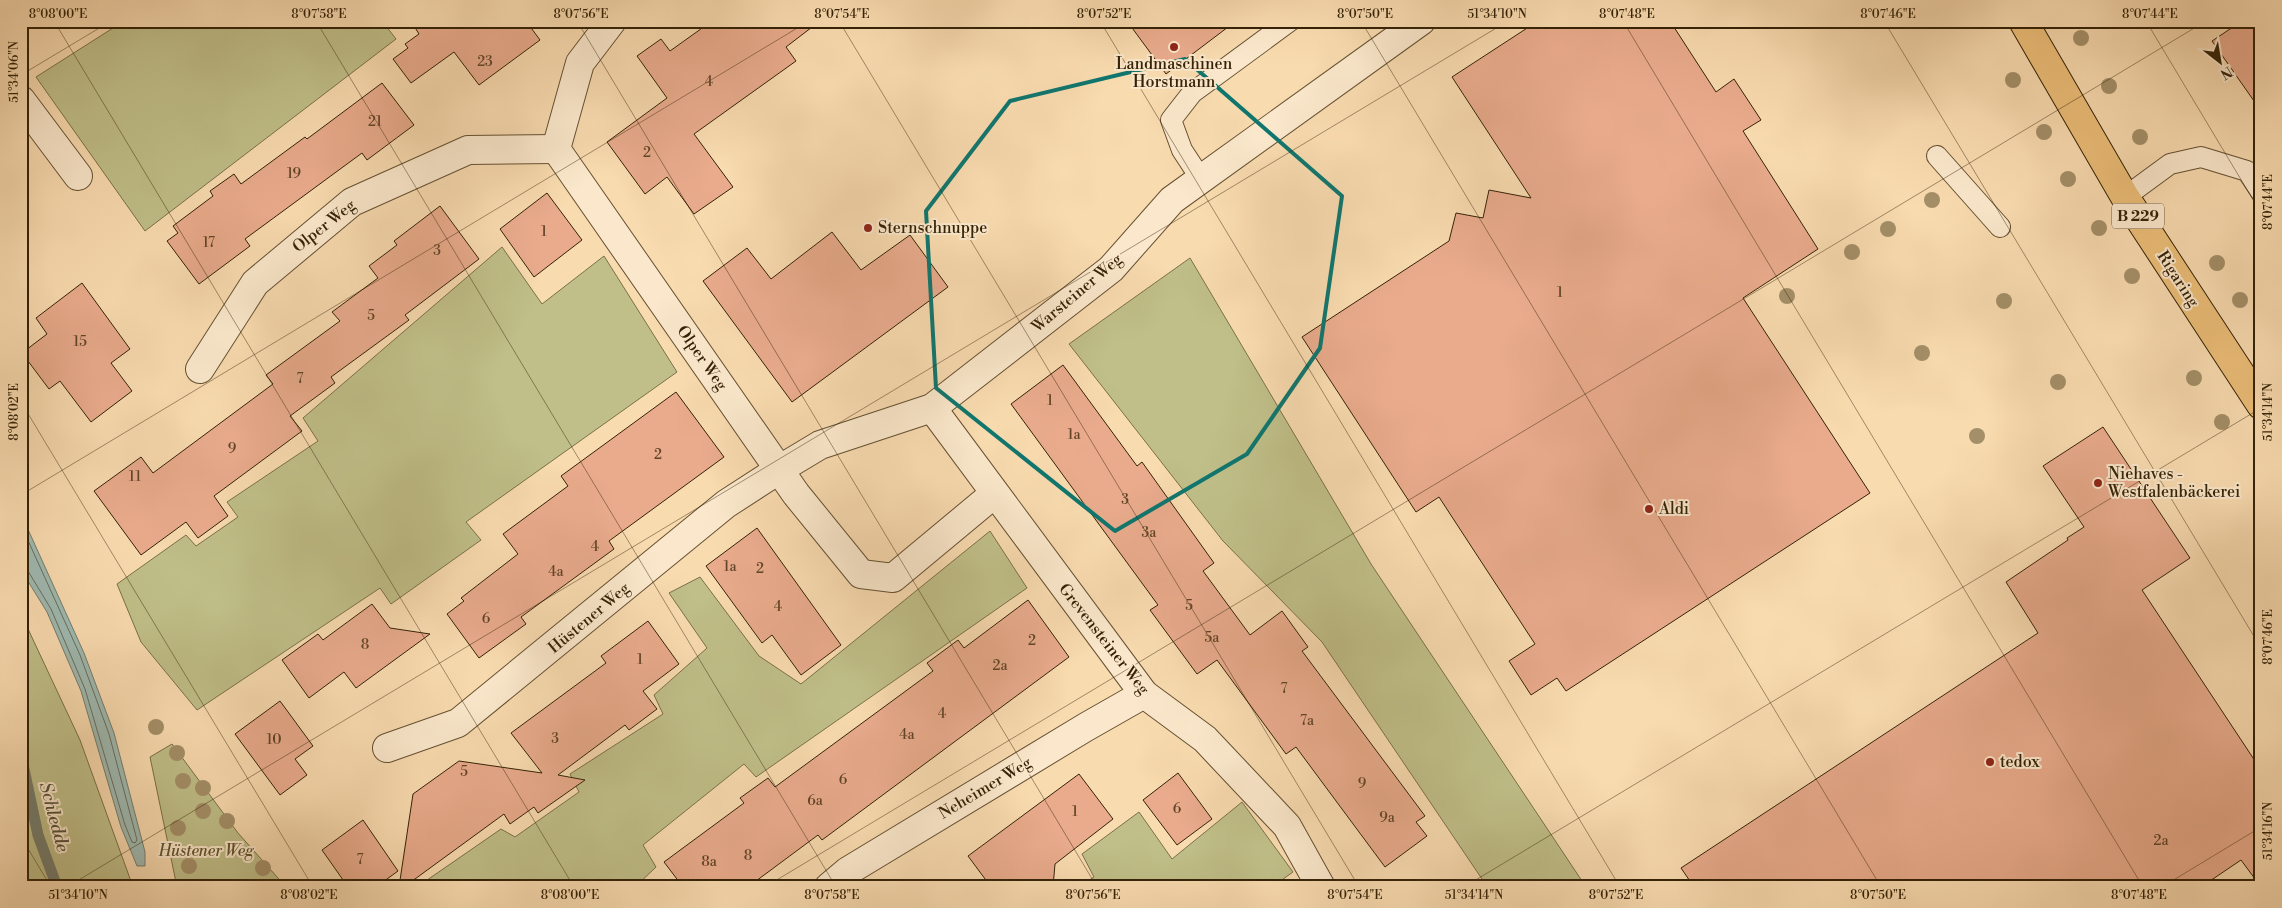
<svg xmlns="http://www.w3.org/2000/svg" width="2282" height="908" font-family="'Libre Bodoni',serif">
<style>
.green{fill:#c0bf89;stroke:#7a7048}
.water{fill:#9fbab2;stroke:#747d6e}
.lines{fill:none;stroke-linecap:round;stroke-linejoin:round}
.shore{stroke:#6a6e5c;stroke-width:1}
.stream{stroke:#747d6e;stroke-width:11}
.building{fill:#e9ab8c;stroke:#342207}
.service-casing{stroke:#655031;stroke-width:22}
.minor-casing{stroke:#655031;stroke-width:30}
.primary-casing{stroke:#342207;stroke-width:30}
.service{stroke:#fbe8cc;stroke-width:20}
.minor{stroke:#fbe8cc;stroke-width:28}
.primary{stroke:#ecbe78;stroke-width:28}
.tree{fill:#a48f68}
.marked{fill:none;stroke:#0f766e;stroke-width:4;stroke-linejoin:round}
.ticks{fill:none;stroke:#342207;stroke-width:1;stroke-opacity:0.45}
.poi-dot{fill:#8f2418;stroke:#fbe8cc;stroke-width:2}
.labels{text-anchor:middle;dominant-baseline:central;stroke-width:4;stroke-linejoin:round;paint-order:stroke}
.number-label{font-size:14px;fill:#614428}
.shield{fill:#fbe8cc;stroke:#705d42;stroke-width:1}
.shield-label{font-size:15px;font-weight:bold;fill:#342207}
.poi-label{font-size:16px;fill:#342207;stroke:#fbe8cc;text-anchor:start}
.street-label{font-size:16px;fill:#342207;stroke:#fbe8cc}
.park-label{font-size:16px;font-style:italic;fill:#5e512e;stroke:#fbe8cc}
.water-label{font-size:18px;font-style:italic;fill:#54503a;stroke:#fbe8cc}
.neatline{fill:none;stroke:#342207;stroke-width:2}
.ticks-label{font-size:12px;text-anchor:middle;fill:#342207}
</style>
<rect width="100%" height="100%" fill="#f9dbb0"/>
<filter id="stains"><feTurbulence type="fractalNoise" baseFrequency=".004" numOctaves="4"/><feColorMatrix values="0 0 0 0 .2 0 0 0 0 .09 0 0 0 0 .02 0 0 0 .5 -.17"/></filter>
<radialGradient id="worn" r=".72"><stop offset=".6" stop-color="#630" stop-opacity="0"/><stop offset="1" stop-color="#630" stop-opacity=".3"/></radialGradient>
<g class="green">
<polygon points="124,21 382,21 396,39 145,231 36,77"/>
<polygon points="502,247 542,304 604,256 677,372 466,522 481,540 391,604 380,588 197,710 141,642 117,584 186,535 196,546 238,517 227,502 318,441 303,418"/>
<polygon points="1190,258 1371,564 1586,887 1482,887 1482,879 1322,642 1223,541 1069,344"/>
<polygon points="990,531 1027,588 756,777 744,764 643,845 656,867 635,887 417,887 501,829 515,837 579,792 570,774 663,714 654,695 707,648 669,593 700,577 759,656 801,684"/>
<polygon points="21,614 80,740 133,887 21,887"/>
<polygon points="172,744 238,833 286,887 177,887 150,757"/>
<polygon points="1242,802 1293,872 1272,887 1079,887 1094,877 1082,854 1139,812 1172,859"/>
</g>
<polygon class="water" points="21,514 84,653 114,733 145,852 145,866 137,866 121,827 81,691 47,612 21,570"/>
<g class="lines">
<polyline class="shore" points="21,525 80,655 109,734 137,840 135,843 132,842 125,825 85,689 51,609 28,571 21,568"/>
<polyline class="stream" points="21,755 38,835 57,887"/>
</g>
<g class="building">
<polygon points="411,21 526,21 540,40 479,85 454,52 411,83 393,59 408,48 405,44 419,34"/>
<polygon points="712,21 820,21 786,47 796,61 694,134 733,187 694,214 667,177 645,194 607,142 667,98 637,56 661,39 670,51"/>
<polygon points="1127,21 1236,21 1166,74"/>
<polygon points="1538,21 1670,21 1716,92 1734,79 1761,120 1743,131 1818,249 1743,298 1870,493 1566,691 1557,678 1531,695 1509,661 1535,644 1439,497 1416,512 1302,337 1449,241 1456,213 1483,218 1489,190 1531,198 1452,77"/>
<polygon points="2242,21 2261,21 2261,111 2212,41"/>
<polygon points="382,83 414,125 367,160 362,153 245,239 250,246 199,284 167,241 178,233 173,226 213,196 210,191 234,174 241,184 305,137 307,139"/>
<polygon points="547,193 582,240 534,277 500,229"/>
<polygon points="440,206 479,259 405,315 409,320 331,377 335,383 290,416 302,431 214,496 228,516 198,538 186,522 141,555 94,491 141,457 153,473 273,384 266,375 340,321 332,312 378,278 369,266 397,245 394,241"/>
<polygon points="832,232 861,270 910,235 948,287 792,402 703,281 747,248 771,279"/>
<polygon points="82,283 130,349 111,363 132,391 91,422 60,381 49,389 22,353 47,334 36,318"/>
<polygon points="1063,365 1137,466 1142,462 1214,563 1203,571 1250,635 1282,611 1308,647 1302,651 1425,816 1416,822 1427,836 1385,867 1296,747 1286,754 1217,660 1197,674 1150,610 1158,605 1011,404"/>
<polygon points="676,392 724,457 609,541 614,549 521,617 526,624 479,658 447,614 464,601 461,598 518,554 503,534 568,486 561,476"/>
<polygon points="2103,427 2190,558 2142,590 2261,770 2261,887 2241,860 2201,887 1694,887 1681,868 2038,633 2006,582 2068,540 2067,538 2084,527 2043,466"/>
<polygon points="757,528 841,645 801,675 772,635 762,643 706,566"/>
<polygon points="1028,600 1069,657 822,840 818,835 748,887 683,887 664,862 744,803 740,798 768,778 775,787 933,671 927,663 958,640 964,648"/>
<polygon points="372,604 390,628 430,634 356,688 344,672 309,698 282,660 318,634 323,640"/>
<polygon points="648,621 679,664 643,691 657,709 629,730 625,725 558,775 585,780 538,813 534,807 510,824 504,814 404,887 399,887 413,794 459,761 542,773 511,733 606,663 601,656"/>
<polygon points="280,701 313,746 295,759 307,775 280,795 235,734"/>
<polygon points="1178,773 1212,819 1177,845 1143,800"/>
<polygon points="1079,774 1113,819 1055,864 1053,887 991,887 968,856"/>
<polygon points="363,820 398,871 376,887 348,887 322,850"/>
</g>
<g class="lines">
<defs>
<g id="service">
<polyline points="1937,156 2000,227"/>
<polyline points="1201,179 1182,150 1171,120 1192,93 1290,21"/>
<polyline points="2125,197 2170,164 2201,157 2247,171 2261,192"/>
</g>
<g id="minor">
<polyline points="612,21 580,63 556,149 796,494 861,574 893,578 994,494"/>
<polyline points="21,100 78,176"/>
<polyline points="200,369 255,283 352,202 468,150 556,149"/>
<polyline points="932,408 1144,694 1205,739 1287,826 1321,887"/>
<polyline points="387,748 458,723 726,504 780,469 820,445 932,408 1111,269 1172,200 1421,21"/>
<polyline points="829,887 848,871 1086,727 1144,694"/>
</g>
<polyline id="primary" points="2023,21 2125,197 2261,405"/>
</defs>
<use href="#service" class="service-casing"/>
<use href="#minor" class="minor-casing"/>
<use href="#primary" class="primary-casing"/>
<use href="#service" class="service"/>
<use href="#minor" class="minor"/>
<use href="#primary" class="primary"/>
</g>
<g class="tree">
<circle cx="2081" cy="38" r="8"/>
<circle cx="2013" cy="80" r="8"/>
<circle cx="2109" cy="86" r="8"/>
<circle cx="2044" cy="132" r="8"/>
<circle cx="2140" cy="137" r="8"/>
<circle cx="2068" cy="179" r="8"/>
<circle cx="1932" cy="200" r="8"/>
<circle cx="2099" cy="228" r="8"/>
<circle cx="1888" cy="229" r="8"/>
<circle cx="1852" cy="252" r="8"/>
<circle cx="2217" cy="263" r="8"/>
<circle cx="2132" cy="276" r="8"/>
<circle cx="1787" cy="296" r="8"/>
<circle cx="2240" cy="300" r="8"/>
<circle cx="2004" cy="301" r="8"/>
<circle cx="1922" cy="353" r="8"/>
<circle cx="2194" cy="378" r="8"/>
<circle cx="2058" cy="382" r="8"/>
<circle cx="2222" cy="422" r="8"/>
<circle cx="1977" cy="436" r="8"/>
<circle cx="156" cy="727" r="8"/>
<circle cx="177" cy="753" r="8"/>
<circle cx="183" cy="781" r="8"/>
<circle cx="203" cy="788" r="8"/>
<circle cx="203" cy="811" r="8"/>
<circle cx="227" cy="821" r="8"/>
<circle cx="178" cy="828" r="8"/>
<circle cx="189" cy="866" r="8"/>
<circle cx="263" cy="868" r="8"/>
</g>
<path class="marked" d="M 1185,59 L 1342,196 L 1320,348 L 1247,454 L 1115,531 L 936,388 L 926,211 L 1010,101 Z"/>
<path class="ticks" d="M 54,21 L 574,887M 316,21 L 836,887M 577,21 L 1097,887M 839,21 L 1359,887M 1100,21 L 1620,887M 1361,21 L 1881,887M 1623,21 L 2143,887M 1884,21 L 2261,648M 2146,21 L 2261,213M 21,75 L 111,21M 21,402 L 313,887M 21,495 L 809,21M 21,837 L 51,887M 67,887 L 1508,21M 765,887 L 2206,21M 1464,887 L 2261,408M 2162,887 L 2261,827"/>
<g class="poi-dot">
<circle cx="1174" cy="47" r="5"/>
<circle cx="868" cy="228" r="5"/>
<circle cx="2098" cy="483" r="5"/>
<circle cx="1649" cy="509" r="5"/>
<circle cx="1990" cy="762" r="5"/>
</g>
<g class="labels">
<g class="number-label">
<text x="485" y="62">23</text>
<text x="709" y="82">4</text>
<text x="375" y="122">21</text>
<text x="647" y="153">2</text>
<text x="294" y="174">19</text>
<text x="544" y="232">1</text>
<text x="209" y="243">17</text>
<text x="437" y="251">3</text>
<text x="1560" y="293">1</text>
<text x="371" y="316">5</text>
<text x="80" y="342">15</text>
<text x="300" y="379">7</text>
<text x="1050" y="401">1</text>
<text x="1074" y="435">1a</text>
<text x="232" y="449">9</text>
<text x="658" y="455">2</text>
<text x="135" y="477">11</text>
<text x="1125" y="500">3</text>
<text x="1149" y="533">3a</text>
<text x="595" y="547">4</text>
<text x="730" y="567">1a</text>
<text x="760" y="569">2</text>
<text x="556" y="572">4a</text>
<text x="1189" y="606">5</text>
<text x="778" y="607">4</text>
<text x="486" y="619">6</text>
<text x="1212" y="638">5a</text>
<text x="1032" y="641">2</text>
<text x="365" y="645">8</text>
<text x="640" y="660">1</text>
<text x="1000" y="666">2a</text>
<text x="1284" y="689">7</text>
<text x="942" y="714">4</text>
<text x="1307" y="721">7a</text>
<text x="907" y="735">4a</text>
<text x="555" y="739">3</text>
<text x="274" y="740">10</text>
<text x="464" y="772">5</text>
<text x="843" y="780">6</text>
<text x="1362" y="784">9</text>
<text x="815" y="801">6a</text>
<text x="1177" y="809">6</text>
<text x="1075" y="812">1</text>
<text x="1387" y="818">9a</text>
<text x="2161" y="841">2a</text>
<text x="748" y="856">8</text>
<text x="360" y="860">7</text>
<text x="709" y="862">8a</text>
</g>
<rect class="shield" x="2112" y="203.5" width="52" height="25" rx="4"/>
<g class="shield-label">
<text x="2138" y="216">B 229</text>
</g>
<g class="poi-label">
<text x="1174" y="64" text-anchor="middle">Landmaschinen<tspan x="1174" dy="18">Horstmann</tspan></text>
<text x="878" y="228">Sternschnuppe</text>
<text x="2108" y="474">Niehaves -<tspan x="2108" dy="18">Westfalenbäckerei</tspan></text>
<text x="1659" y="509">Aldi</text>
<text x="2000" y="762">tedox</text>
</g>
<g class="street-label">
<text transform="translate(324 226) rotate(-38)">Olper Weg</text>
<text transform="translate(2178 279) rotate(57)">Rigaring</text>
<text transform="translate(1077 293) rotate(-40)">Warsteiner Weg</text>
<text transform="translate(702 358) rotate(55)">Olper Weg</text>
<text transform="translate(589 618) rotate(-40)">Hüstener Weg</text>
<text transform="translate(1104 639) rotate(52)">Grevensteiner Weg</text>
<text transform="translate(985 788) rotate(-31)">Neheimer Weg</text>
</g>
<g class="park-label">
<text x="206" y="851">Hüstener Weg</text>
</g>
<g class="water-label">
<text transform="translate(54 817) rotate(75)">Schledde</text>
</g>
</g>
<rect width="2282" height="908" fill="none" stroke="#f9dbb0" stroke-width="55"/>
<g transform="translate(2220 62) rotate(149)" stroke="#fbe8cc" stroke-width="4" paint-order="stroke">
<path d="M0-4L9 19L0 12L-9 19Z" fill="#342207"/>
<text y="-8" font-size="14" font-weight="bold" text-anchor="middle" fill="#342207">N</text>
</g>
<rect x="28" y="28" width="2226" height="852" class="neatline"/>
<g class="ticks-label">
<text x="58" y="18">8°08'00"E</text>
<text x="319" y="18">8°07'58"E</text>
<text x="581" y="18">8°07'56"E</text>
<text x="842" y="18">8°07'54"E</text>
<text x="1104" y="18">8°07'52"E</text>
<text x="1365" y="18">8°07'50"E</text>
<text x="1497" y="18">51°34'10"N</text>
<text x="1627" y="18">8°07'48"E</text>
<text x="1888" y="18">8°07'46"E</text>
<text x="2150" y="18">8°07'44"E</text>
<text transform="translate(14 72) rotate(-90)" y="4">51°34'06"N</text>
<text transform="translate(2268 202) rotate(-90)" y="4">8°07'44"E</text>
<text transform="translate(2268 412) rotate(-90)" y="4">51°34'14"N</text>
<text transform="translate(14 412) rotate(-90)" y="4">8°08'02"E</text>
<text transform="translate(2268 637) rotate(-90)" y="4">8°07'46"E</text>
<text transform="translate(2268 831) rotate(-90)" y="4">51°34'16"N</text>
<text x="78" y="899">51°34'10"N</text>
<text x="309" y="899">8°08'02"E</text>
<text x="570" y="899">8°08'00"E</text>
<text x="832" y="899">8°07'58"E</text>
<text x="1093" y="899">8°07'56"E</text>
<text x="1355" y="899">8°07'54"E</text>
<text x="1474" y="899">51°34'14"N</text>
<text x="1616" y="899">8°07'52"E</text>
<text x="1878" y="899">8°07'50"E</text>
<text x="2139" y="899">8°07'48"E</text>
</g>
<rect width="100%" height="100%" filter="url(#stains)"/>
<rect width="100%" height="100%" fill="url(#worn)"/>
</svg>
